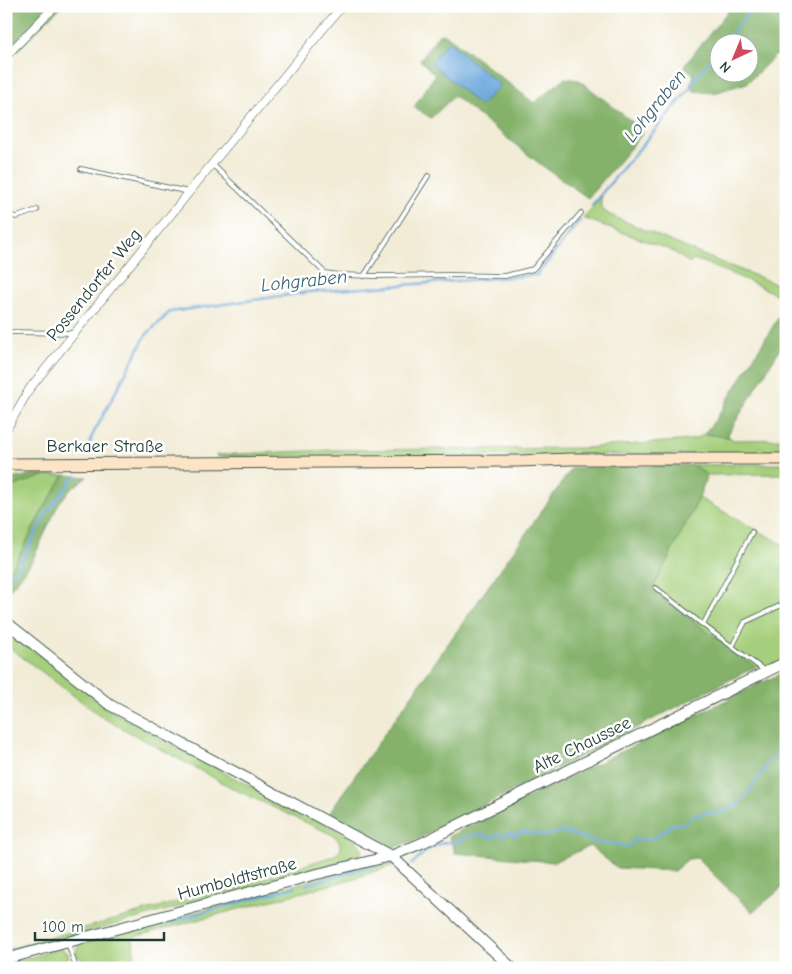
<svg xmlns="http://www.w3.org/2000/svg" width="792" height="974" font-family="'Comic Neue',sans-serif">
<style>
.green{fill:#a5cf7b;stroke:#628658}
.forest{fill:#84b26b;stroke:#527850;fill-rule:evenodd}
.water{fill:#6ea9de;stroke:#467389}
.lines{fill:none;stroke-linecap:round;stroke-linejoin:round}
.stream{stroke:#6ea9de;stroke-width:2.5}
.service-casing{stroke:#3f574c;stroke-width:5.5}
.minor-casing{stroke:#3f574c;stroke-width:9}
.tertiary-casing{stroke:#3f574c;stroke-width:12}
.secondary-casing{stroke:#3f574c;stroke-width:13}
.service{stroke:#fff;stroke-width:4}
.minor{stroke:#fff;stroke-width:8}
.tertiary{stroke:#fff;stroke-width:10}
.secondary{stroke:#fee4c6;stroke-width:11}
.labels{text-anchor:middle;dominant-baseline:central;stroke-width:5;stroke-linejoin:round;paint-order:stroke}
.street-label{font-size:18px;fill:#1f3d34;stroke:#fff}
.water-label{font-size:19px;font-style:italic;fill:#3b6370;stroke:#fff}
</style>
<rect width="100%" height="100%" fill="#fff"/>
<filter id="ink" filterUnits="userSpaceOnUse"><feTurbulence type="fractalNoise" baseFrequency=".02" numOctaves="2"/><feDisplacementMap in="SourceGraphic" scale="10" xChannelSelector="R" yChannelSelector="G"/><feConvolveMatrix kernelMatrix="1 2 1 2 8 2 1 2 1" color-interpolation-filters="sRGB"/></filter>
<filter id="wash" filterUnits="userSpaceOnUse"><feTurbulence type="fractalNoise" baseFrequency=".0096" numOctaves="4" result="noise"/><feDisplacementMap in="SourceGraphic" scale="20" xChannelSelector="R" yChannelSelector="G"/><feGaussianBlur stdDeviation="1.12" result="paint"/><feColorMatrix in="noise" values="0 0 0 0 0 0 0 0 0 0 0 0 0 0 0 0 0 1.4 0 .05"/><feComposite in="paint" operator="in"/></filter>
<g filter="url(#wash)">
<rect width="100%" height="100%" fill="#f2ecd7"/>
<g class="green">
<path d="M 602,196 C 599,206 601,209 610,215 L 698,253 L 786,288 L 786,299 L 751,282 L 700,261 L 694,260 L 690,263 L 670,250 L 583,218 Z"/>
<polygon points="704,434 729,437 734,440 786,439 786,454 217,457 216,455 331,450 584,448 690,440 697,438"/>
<polygon points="786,464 786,474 707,475 693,465"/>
<polygon points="46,475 64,475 41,513 19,556 6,575 6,486 14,486"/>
<polygon points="699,498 786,546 786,659 765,669 760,665 755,667 652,590"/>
<path d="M 6,628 L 108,709 L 221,771 L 348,836 C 357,842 370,849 355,858 L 311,871 L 6,954 L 6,950 L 277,874 L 333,856 L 339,852 L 341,847 L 339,842 L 335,836 L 236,790 L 105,719 L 6,645 Z"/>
<polygon points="378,862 383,862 393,865 356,878 133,937 135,968 89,968 89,964 77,956 76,950 80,944"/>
<path d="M 60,948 L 68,953 L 69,957 C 59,972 23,968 6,968 L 6,965 Z"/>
</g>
<g class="forest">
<polygon points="6,6 62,6 47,20 6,62"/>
<path d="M 732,6 L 786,6 L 786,52 L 775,56 L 747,83 L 714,93 L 694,91 L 690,86 L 694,75 L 684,66 ZM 750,42 L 750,72 L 720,72 L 720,42 Z"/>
<polygon points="439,34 445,34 534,103 565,78 579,80 635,124 643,133 588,198 540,164 454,96 431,118 414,107 435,75 420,60"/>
<polygon points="786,305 786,339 728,434 729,437 704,434 716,419"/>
<polygon points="693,465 707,475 699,498 652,590 755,667 418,839 390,849 387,848 332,819 329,815 335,804 572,468"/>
<polygon points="34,474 46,475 14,486 6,486 6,479 11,479"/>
<polygon points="64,475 87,477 71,489 59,503 32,561 20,578 6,593 6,575 19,556 41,513"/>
<polygon points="786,671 786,885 752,912 697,858 688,859 674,871 617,868 590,846 553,862 455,853 449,836"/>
</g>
<polygon class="water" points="448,41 500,85 480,106 431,63"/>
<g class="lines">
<g class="stream">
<polyline points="724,42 755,6"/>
<polyline points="592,205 692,86 694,80 720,48"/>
<polyline points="87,452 92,436 146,335 170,312 309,292 537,275 580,220"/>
<polyline points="6,581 18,568 45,515 75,476"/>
<path d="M 412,864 C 426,850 438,840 459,842 L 464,837 L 473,836 L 482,834 L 486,837 L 494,837 L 499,834 L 503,836 L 510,832 L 513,836 L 524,831 L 528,833 L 533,833 L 546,836 L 562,831 L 602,844 L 612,843 L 624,847 L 630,845 L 635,839 C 642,840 649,840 655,837 C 661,834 663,830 669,828 L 672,824 C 681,825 689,822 693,814 L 700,815 L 704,812 C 708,813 711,813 715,813 C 745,812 755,777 773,758 C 776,754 782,752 786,749"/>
<polyline points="306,885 377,865"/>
<path d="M 137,930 C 153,927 168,923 183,919 C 190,917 196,914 202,913 L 295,887"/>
</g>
</g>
</g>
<g filter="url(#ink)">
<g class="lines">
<defs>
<g id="service">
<polyline points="212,164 325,273 340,275 376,276 451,275 505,276 533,269 581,213"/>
<polyline points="81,169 189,192"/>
<polyline points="6,215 17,217 37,210"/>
<polyline points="364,276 428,176"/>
<polyline points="6,332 74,333"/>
<polyline points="656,588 703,625 765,671"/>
<polyline points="703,625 752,532"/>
<polyline points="732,647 745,622 786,603"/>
<polyline points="68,943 76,968"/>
</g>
<g id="minor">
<polyline points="6,56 44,17 56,6"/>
<polyline points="6,430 30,388 212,164 342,6"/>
</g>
<g id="tertiary">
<polyline points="6,622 110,705 391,856 512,968"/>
<polyline points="6,959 313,875 391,856 424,842 786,662"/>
</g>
<polyline id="secondary" points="6,464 518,461 570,459 786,459"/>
</defs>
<use href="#service" class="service-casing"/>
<use href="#minor" class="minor-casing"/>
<use href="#tertiary" class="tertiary-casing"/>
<use href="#secondary" class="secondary-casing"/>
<use href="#service" class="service"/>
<use href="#minor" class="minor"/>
<use href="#tertiary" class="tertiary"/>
<use href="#secondary" class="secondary"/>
</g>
</g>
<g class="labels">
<g class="street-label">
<text transform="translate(94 285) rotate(-51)">Possendorfer Weg</text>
<text x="105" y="446">Berkaer Straße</text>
<text transform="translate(582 745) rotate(-26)">Alte Chaussee</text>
<text transform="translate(237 879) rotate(-15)">Humboldtstraße</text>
</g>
<g class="water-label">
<text transform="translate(655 106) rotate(-51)">Lohgraben</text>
<text transform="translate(304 281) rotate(-6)">Lohgraben</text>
</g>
</g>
<rect width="792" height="974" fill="none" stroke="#fff" stroke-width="25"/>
<g transform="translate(734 58) rotate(224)"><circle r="24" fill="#ffffff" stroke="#a5b1ae"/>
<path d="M0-4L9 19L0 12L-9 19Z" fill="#d1495b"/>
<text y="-8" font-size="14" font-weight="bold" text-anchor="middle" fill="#1f3d34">N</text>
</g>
<path d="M35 932v8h129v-8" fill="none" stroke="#1f3d34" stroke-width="2.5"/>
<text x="42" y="932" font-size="15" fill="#1f3d34" stroke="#ffffff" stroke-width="4" paint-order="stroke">100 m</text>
</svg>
